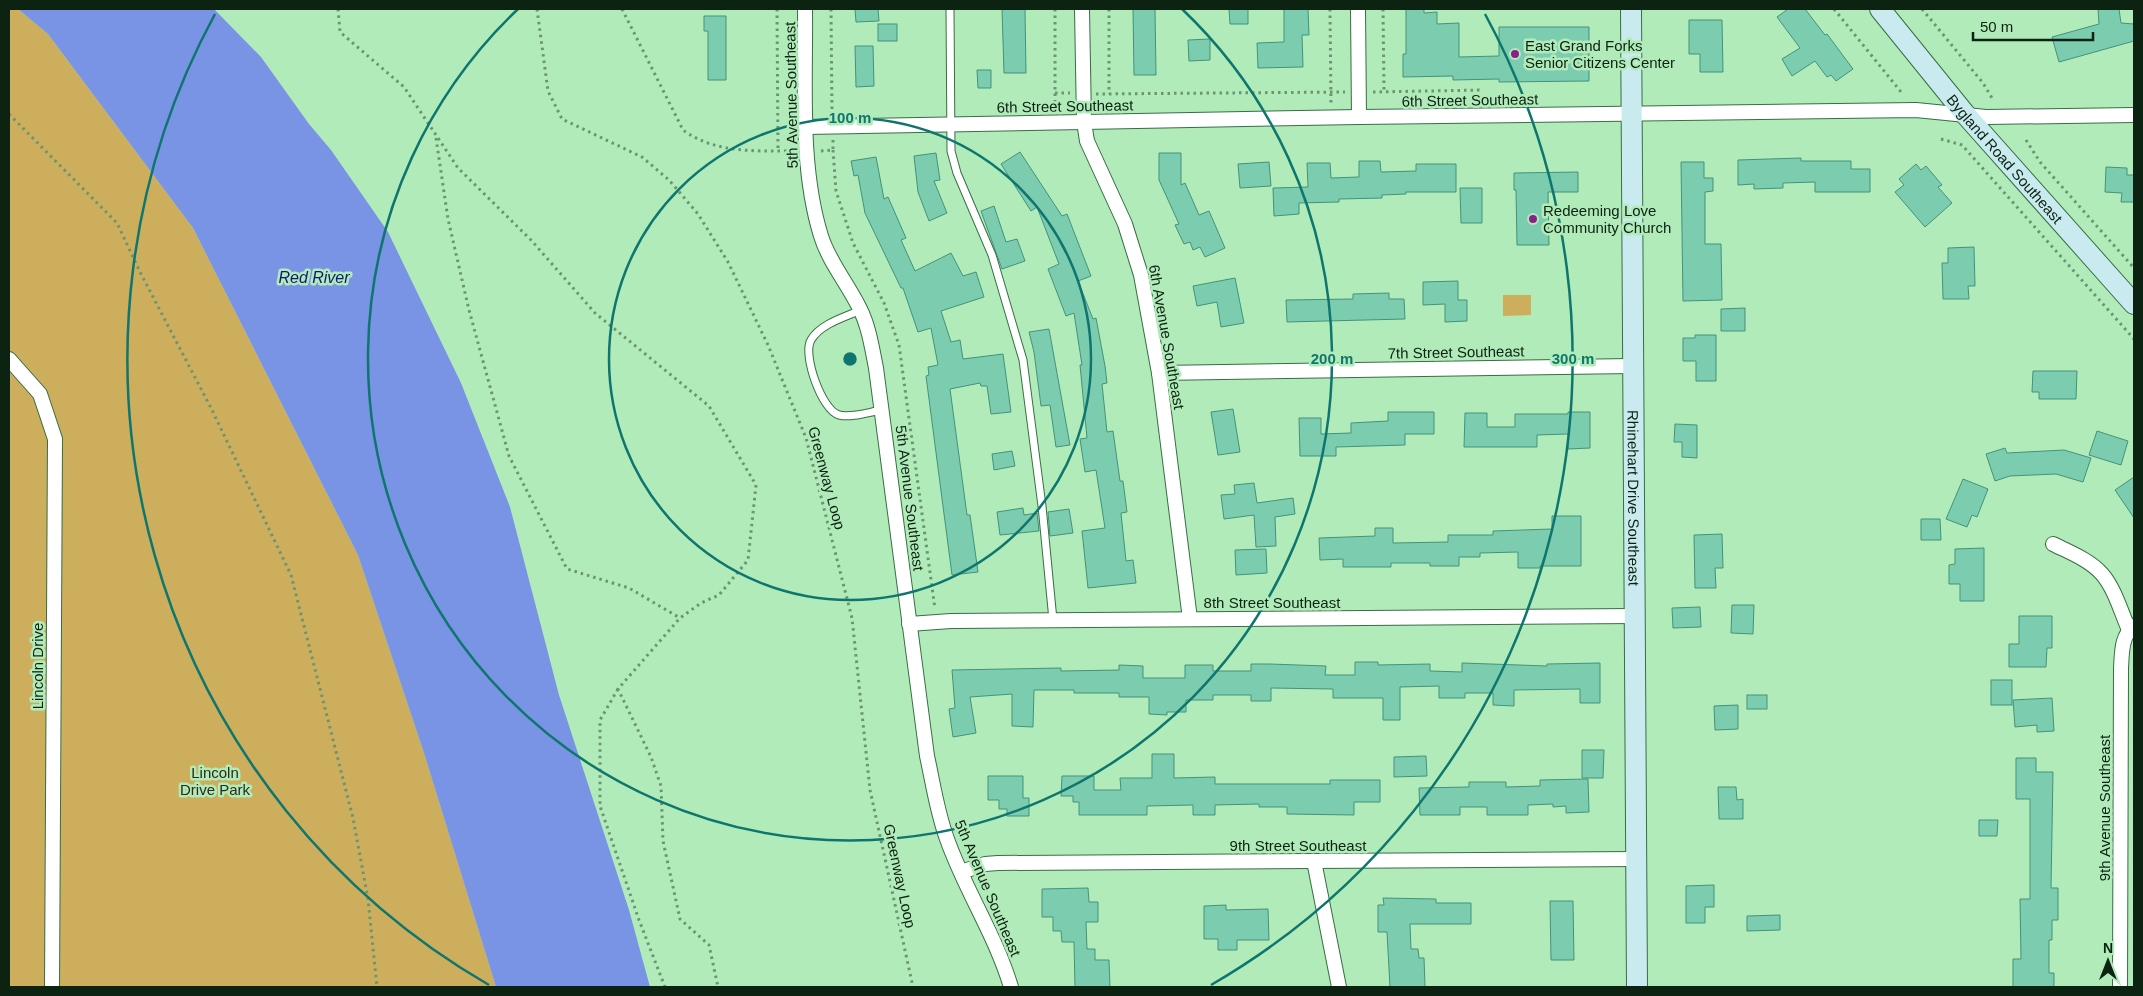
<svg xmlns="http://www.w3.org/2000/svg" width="2143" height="996" font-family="Arial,sans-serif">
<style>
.green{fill:#ccae5d}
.water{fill:#7993e5}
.building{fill:#7cccb0;stroke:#439379}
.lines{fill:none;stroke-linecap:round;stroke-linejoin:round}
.lane-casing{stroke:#376e43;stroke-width:9}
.street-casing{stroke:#376e43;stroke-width:16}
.secondary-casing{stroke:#376e43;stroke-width:22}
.path{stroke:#6a9572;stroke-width:3;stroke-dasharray:2.5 4;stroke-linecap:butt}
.lane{stroke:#fff;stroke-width:7}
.street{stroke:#fff;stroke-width:14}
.secondary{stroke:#c9ebf0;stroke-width:20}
.ring{fill:none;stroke:#0f766e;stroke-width:2.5}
.poi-dot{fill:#8a2187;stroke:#b1ebba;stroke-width:2}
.labels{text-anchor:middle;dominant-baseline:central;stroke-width:5;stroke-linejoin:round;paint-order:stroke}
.poi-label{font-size:15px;fill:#0c2311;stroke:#b1ebba;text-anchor:start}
.street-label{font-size:15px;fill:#0c2311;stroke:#b1ebba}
.park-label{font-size:15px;fill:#302917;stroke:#b1ebba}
.water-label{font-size:16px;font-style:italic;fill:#121776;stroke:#b1ebba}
.centre{fill:#0f766e;stroke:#b1ebba;stroke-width:2.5}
.ring-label{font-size:15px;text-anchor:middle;font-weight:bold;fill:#0f766e;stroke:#b1ebba;stroke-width:5;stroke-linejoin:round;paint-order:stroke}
</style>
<rect width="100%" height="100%" fill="#b1ebba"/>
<g class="green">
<polygon points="9,9 18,9 48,34 193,228 358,555 424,753 496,987 9,987"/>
<polygon points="1503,295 1531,295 1531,315 1503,316"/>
</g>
<polygon class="water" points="18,9 214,9 261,57 309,124 331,150 388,232 461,383 510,507 559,695 629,910 650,987 496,987 424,753 358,555 193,228 48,34"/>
<g class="building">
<polygon points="855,9 878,9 879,21 856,22"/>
<polygon points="1002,9 1025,9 1026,73 1004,73"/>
<polygon points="1133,9 1155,9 1156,75 1134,75"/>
<polygon points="1229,9 1248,9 1248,24 1230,24"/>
<polygon points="1284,9 1308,9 1309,35 1302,35 1303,67 1258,68 1257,43 1284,42"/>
<polygon points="1406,9 1424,9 1424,13 1437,12 1437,24 1459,23 1459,57 1499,56 1499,27 1589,27 1589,81 1499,82 1499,79 1453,80 1453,76 1403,77 1403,54 1406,54"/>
<polygon points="1788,9 1805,9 1825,35 1827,34 1853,69 1836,81 1831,75 1827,77 1815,61 1792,76 1782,59 1800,48 1777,17"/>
<polygon points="2098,9 2119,9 2121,23 2134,24 2134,41 2059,62 2052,37 2099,24"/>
<polygon points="704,16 726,16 726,80 708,80 708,31 704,31"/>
<polygon points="1689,20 1722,20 1723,72 1700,72 1700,54 1689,54"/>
<rect x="878" y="24" width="19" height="17"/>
<polygon points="1210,39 1210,60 1189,61 1188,40"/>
<polygon points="855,46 873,46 874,86 856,87"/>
<polygon points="977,70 991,70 991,88 978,88"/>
<polygon points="1020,152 1062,216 1067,214 1091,276 1078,281 1093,319 1096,318 1105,366 1107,383 1102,384 1107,432 1113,431 1120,481 1123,481 1127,512 1121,513 1126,561 1133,560 1136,583 1088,588 1082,531 1105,528 1096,470 1085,472 1080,439 1087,438 1080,365 1082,365 1074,313 1066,316 1048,269 1059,264 1037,207 1031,211 1001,164"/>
<polygon points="936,153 940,180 934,181 947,213 929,221 918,192 914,156"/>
<polygon points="1159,153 1181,153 1181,185 1185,183 1199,215 1209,211 1225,248 1205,257 1200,247 1193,250 1190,242 1184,244 1175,225 1179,224 1159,180"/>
<polygon points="876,157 884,199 888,197 906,238 901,240 915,271 951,253 963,276 976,272 984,297 941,311 951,342 960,340 963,359 1003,354 1011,412 991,414 987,386 981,386 980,383 950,389 967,515 970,515 978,572 952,575 926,376 929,375 928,367 938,365 931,328 918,332 903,288 901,288 865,213 858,175 854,176 851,161"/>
<polygon points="1801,158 1801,161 1851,161 1851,169 1870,169 1870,192 1815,192 1815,182 1783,183 1783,188 1754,189 1754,184 1738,185 1738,160"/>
<polygon points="1359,161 1380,161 1381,172 1416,171 1416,164 1456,164 1456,192 1406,192 1406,194 1382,195 1382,198 1339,199 1339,202 1299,203 1299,214 1274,216 1273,188 1308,187 1307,163 1330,163 1331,178 1359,177"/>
<polygon points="1269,162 1271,186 1240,188 1238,164"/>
<polygon points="1681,162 1704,162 1704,178 1713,178 1713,191 1705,192 1705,244 1721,244 1722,300 1683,301"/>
<polygon points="1916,164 1921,170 1926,166 1942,185 1938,187 1952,203 1925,227 1895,192 1904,185 1899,179"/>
<polygon points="2106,167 2127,168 2127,175 2134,175 2134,202 2121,202 2122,193 2105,192"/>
<polygon points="1578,172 1578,192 1548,192 1549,245 1517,245 1516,190 1514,190 1514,173"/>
<polygon points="1460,188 1482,188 1482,223 1461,223"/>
<polygon points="994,206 1006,242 1017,239 1025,261 1002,269 981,211"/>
<polygon points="1974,247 1975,286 1968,286 1969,299 1943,299 1942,263 1948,263 1948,248"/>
<polygon points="1235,278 1244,323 1221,327 1217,302 1197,306 1193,286"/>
<polygon points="1458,281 1458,300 1467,300 1467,321 1445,322 1445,304 1423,305 1423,282"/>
<polygon points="1389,293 1389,299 1404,299 1405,319 1287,322 1286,300 1353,299 1353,294"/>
<polygon points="1745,308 1745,331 1721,331 1721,309"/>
<polygon points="1049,329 1070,445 1056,447 1050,405 1041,406 1034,352 1029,332"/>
<polygon points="1695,335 1716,335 1716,381 1696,381 1696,361 1683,361 1683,338 1695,338"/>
<polygon points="2033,371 2077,371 2076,399 2039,399 2039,392 2032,392"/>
<polygon points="1233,409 1240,452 1218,455 1211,412"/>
<polygon points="1388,412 1434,412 1434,434 1405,434 1405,445 1336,447 1336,456 1300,456 1299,418 1321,418 1321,434 1351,433 1351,423 1388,421"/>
<polygon points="1568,412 1590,412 1590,448 1568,449 1568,434 1537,435 1537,447 1464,447 1465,413 1487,413 1487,427 1515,427 1515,414 1568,414"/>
<polygon points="1675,424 1697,425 1697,458 1682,457 1682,442 1674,442"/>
<polygon points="2097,431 2128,441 2121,465 2089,455"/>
<polygon points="2005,448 2007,453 2064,450 2091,458 2083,482 2056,474 2010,476 1995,481 1986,454"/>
<polygon points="1012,451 1015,466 994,470 992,454"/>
<polygon points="2134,477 2134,518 2115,490"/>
<polygon points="1963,479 1988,489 1977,517 1972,515 1967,527 1946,519"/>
<polygon points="1254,483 1257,503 1293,498 1295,514 1275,517 1276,546 1256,547 1254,515 1224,519 1221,495 1235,494 1234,485"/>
<polygon points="1023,508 1024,515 1037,513 1039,531 1000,535 997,512"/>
<polygon points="1069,509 1073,533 1050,536 1048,512"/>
<polygon points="1552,516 1581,516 1581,566 1540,566 1540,568 1518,568 1518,552 1480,553 1480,557 1459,557 1459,566 1430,566 1430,563 1391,563 1391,567 1343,567 1343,559 1320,560 1319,538 1375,536 1375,528 1393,528 1393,543 1448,542 1448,535 1493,535 1493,531 1552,529"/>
<polygon points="1921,519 1940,519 1941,540 1921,540"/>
<polygon points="1722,534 1723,568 1715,568 1716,588 1695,588 1694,535"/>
<polygon points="1984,548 1984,601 1960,601 1960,584 1949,584 1949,565 1955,564 1955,549"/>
<polygon points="1266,549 1267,573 1236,575 1235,550"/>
<polygon points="1732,605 1754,605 1753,634 1731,633"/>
<polygon points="1700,607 1701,627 1673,628 1672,608"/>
<polygon points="2019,616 2052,616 2052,648 2047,648 2046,667 2009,667 2009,644 2019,644"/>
<polygon points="1355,662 1378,662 1378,665 1430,664 1430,671 1462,672 1462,663 1547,666 1547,664 1600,663 1600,703 1580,703 1580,689 1514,690 1514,706 1493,705 1493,693 1465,693 1465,698 1439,698 1439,686 1400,687 1400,720 1383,720 1383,698 1333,698 1333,689 1271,688 1271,701 1251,701 1251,695 1213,695 1213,700 1186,700 1186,712 1167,712 1167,715 1149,714 1149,697 1119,697 1119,693 1074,693 1074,690 1034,690 1033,727 1012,726 1012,694 970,697 976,733 953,737 949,709 955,708 952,670 1061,668 1061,671 1119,670 1119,665 1143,666 1143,678 1185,678 1185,665 1213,665 1213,671 1251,671 1251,664 1270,664 1326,666 1325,675 1355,675"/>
<rect x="1991" y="680" width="21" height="25"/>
<rect x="1747" y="695" width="20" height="14"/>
<polygon points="2052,698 2054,731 2037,732 2037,725 2015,727 2013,700"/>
<polygon points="1738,705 1738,729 1715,730 1714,706"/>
<polygon points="1582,750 1604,750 1603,778 1582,778"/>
<polygon points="1152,754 1174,754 1174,778 1215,777 1215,784 1330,784 1330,780 1380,780 1380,802 1354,802 1354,815 1287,814 1287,807 1259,807 1259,804 1215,805 1215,815 1193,815 1193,805 1147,806 1147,815 1079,815 1079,802 1073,802 1073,796 1061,796 1062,776 1094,776 1094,790 1121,790 1120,778 1152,778"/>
<polygon points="1426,756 1427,776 1394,777 1394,757"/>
<polygon points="2016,758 2036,758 2036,772 2053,772 2051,888 2058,888 2058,920 2052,920 2052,940 2049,940 2049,973 2054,973 2054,987 2013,987 2013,959 2021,959 2020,899 2030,899 2030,799 2016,799"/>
<polygon points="988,776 1023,776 1023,798 1029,798 1029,816 1007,816 1007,809 999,809 999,800 988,800"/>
<polygon points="1588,779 1589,812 1566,813 1566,806 1553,807 1553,804 1528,805 1528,815 1487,815 1487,807 1460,807 1460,815 1420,815 1419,788 1469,787 1469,782 1506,782 1506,787 1540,786 1540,780"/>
<polygon points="1718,787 1736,787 1737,800 1743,799 1743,819 1719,819"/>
<polygon points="1979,820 1998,820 1997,836 1979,836"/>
<polygon points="1714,885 1714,907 1705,907 1705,923 1686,923 1686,886"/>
<polygon points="1088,888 1089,902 1098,902 1098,922 1086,922 1087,949 1095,949 1095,960 1109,960 1110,987 1075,987 1074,942 1062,942 1061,931 1053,931 1053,917 1042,917 1042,889"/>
<polygon points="1383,898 1436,899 1436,903 1471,903 1471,924 1410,924 1411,949 1418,949 1419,958 1424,958 1425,987 1390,987 1387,932 1378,932 1378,905 1384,905"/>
<polygon points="1550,901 1573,901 1574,960 1551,960"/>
<polygon points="1226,905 1226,910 1268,909 1269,940 1237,940 1237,950 1218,950 1218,939 1204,939 1204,906"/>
<polygon points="1780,915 1780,930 1747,931 1747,916"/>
</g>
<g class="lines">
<defs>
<g id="lane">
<polyline points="950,9 951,151 957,173 992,255 1023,360 1042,506 1053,620"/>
<path d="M 861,310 C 845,317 820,324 811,340 C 802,354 822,411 839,415 C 852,418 869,412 882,410"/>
</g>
<g id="street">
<path d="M 805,9 C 806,82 799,165 821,236 C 829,262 848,284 860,309 C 869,327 872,348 876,368 L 927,756 C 933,783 937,812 947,839 C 965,890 995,934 1011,987"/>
<polyline points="1082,9 1084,122 1087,141 1125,224 1141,275 1159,373 1190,619"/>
<polyline points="1358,9 1359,117"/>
<polyline points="806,127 1359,117 1916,110 1986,117 2134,115"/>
<polyline points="9,359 40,394 55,439 52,987"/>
<polyline points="1159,373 1633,366"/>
<path d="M 2053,544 C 2069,552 2090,560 2102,574 C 2115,589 2121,612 2129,630"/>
<polyline points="909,624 951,621 1636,616"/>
<polyline points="1314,861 1339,987"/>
<polyline points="961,872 985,864 998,863 1637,859"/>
<path d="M 2120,987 L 2121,668 C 2122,653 2121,636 2134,626"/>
</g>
<g id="secondary">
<path id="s1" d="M 1631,9 L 1637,987"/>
<path id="s2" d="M 1880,9 L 1965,114 L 2134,304"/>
</g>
</defs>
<use href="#lane" class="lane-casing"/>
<use href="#street" class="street-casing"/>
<use href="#secondary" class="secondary-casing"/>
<g class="path">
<polyline points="338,9 340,32 404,87 458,168 531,240 595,313 709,406 756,485 748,560 719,595 701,603 680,618 618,689 651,757 661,786 663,841 680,919 709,945 718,987"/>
<polyline points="537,9 548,91 562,119 642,157 669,180 698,214 728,262 768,345 806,438 852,618 870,790 913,987"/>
<path d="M 622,9 L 683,130 C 714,153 754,151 792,151"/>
<polyline points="777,9 778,151"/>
<polyline points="831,9 832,113"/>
<polyline points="1055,9 1055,109"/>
<polyline points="1109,9 1109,94"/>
<polyline points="1330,9 1331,105"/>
<polyline points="1383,9 1384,91"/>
<polyline points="1834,9 1901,92"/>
<polyline points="1922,9 1983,83 1992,98"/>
<polyline points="1373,92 1482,90"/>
<polyline points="1055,93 1070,93"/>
<polyline points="1096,94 1345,92"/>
<polyline points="9,114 117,223 140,272 211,408 291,575 353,818 368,899 377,987"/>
<polyline points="436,138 448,219 469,310 509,456 567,569 629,588 680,618"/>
<polyline points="1941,139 1962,145 2134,339"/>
<polyline points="2026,140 2040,162 2134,268"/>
<polyline points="833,150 836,191 853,243 884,303 899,345 935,609"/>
<polyline points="821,151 833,150 833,139"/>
<polyline points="618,689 600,720 600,806 639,920 665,987"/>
</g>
<use href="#lane" class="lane"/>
<use href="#street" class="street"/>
<use href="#secondary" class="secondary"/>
</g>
<g class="ring">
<circle cx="850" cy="359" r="241"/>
<path d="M1182 9A482 482 0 1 1 518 9"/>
<path d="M489 985A723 723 0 0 1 215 14M1485 14A723 723 0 0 1 1211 985"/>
</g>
<g class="poi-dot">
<circle cx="1515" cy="54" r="5"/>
<circle cx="1533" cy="219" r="5"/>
</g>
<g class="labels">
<g class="poi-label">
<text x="1525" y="45">East Grand Forks<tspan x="1525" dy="17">Senior Citizens Center</tspan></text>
<text x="1543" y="210">Redeeming Love<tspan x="1543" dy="17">Community Church</tspan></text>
</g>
<g class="street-label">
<text transform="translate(791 95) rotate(-91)">5th Avenue Southeast</text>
<text transform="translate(1470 100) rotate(-1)">6th Street Southeast</text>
<text transform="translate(1065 106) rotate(-1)">6th Street Southeast</text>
<text stroke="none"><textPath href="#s2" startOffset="195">Bygland Road Southeast</textPath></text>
<text transform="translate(1167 337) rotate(80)">6th Avenue Southeast</text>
<text transform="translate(1456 352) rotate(-1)">7th Street Southeast</text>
<text transform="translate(827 478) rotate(75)">Greenway Loop</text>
<text transform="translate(910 498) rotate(83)">5th Avenue Southeast</text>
<text stroke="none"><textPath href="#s1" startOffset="489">Rhinehart Drive Southeast</textPath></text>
<text x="1272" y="602">8th Street Southeast</text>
<text transform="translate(37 666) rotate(-90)">Lincoln Drive</text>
<text transform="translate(2104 808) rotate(-90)">9th Avenue Southeast</text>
<text x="1298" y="845">9th Street Southeast</text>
<text transform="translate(900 876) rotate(78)">Greenway Loop</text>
<text transform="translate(988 888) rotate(67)">5th Avenue Southeast</text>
</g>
<g class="park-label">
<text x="215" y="772">Lincoln<tspan x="215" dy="17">Drive Park</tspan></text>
</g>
<g class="water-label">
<text x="314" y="277">Red River</text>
</g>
</g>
<circle cx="850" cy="359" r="8" class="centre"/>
<g class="ring-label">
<text x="850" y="123">100 m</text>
<text x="1332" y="364">200 m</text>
<text x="1573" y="364">300 m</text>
</g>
<rect width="2143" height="996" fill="none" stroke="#0c2311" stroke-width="20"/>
<g transform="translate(2108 961)" stroke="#b1ebba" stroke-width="4" paint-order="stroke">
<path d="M0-4L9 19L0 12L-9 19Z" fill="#0c2311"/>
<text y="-8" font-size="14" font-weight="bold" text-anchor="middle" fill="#0c2311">N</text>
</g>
<path d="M1973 32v8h120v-8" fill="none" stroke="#0c2311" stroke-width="2.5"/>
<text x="1980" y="32" font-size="15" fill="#0c2311" stroke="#b1ebba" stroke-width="4" paint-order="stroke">50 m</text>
</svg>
